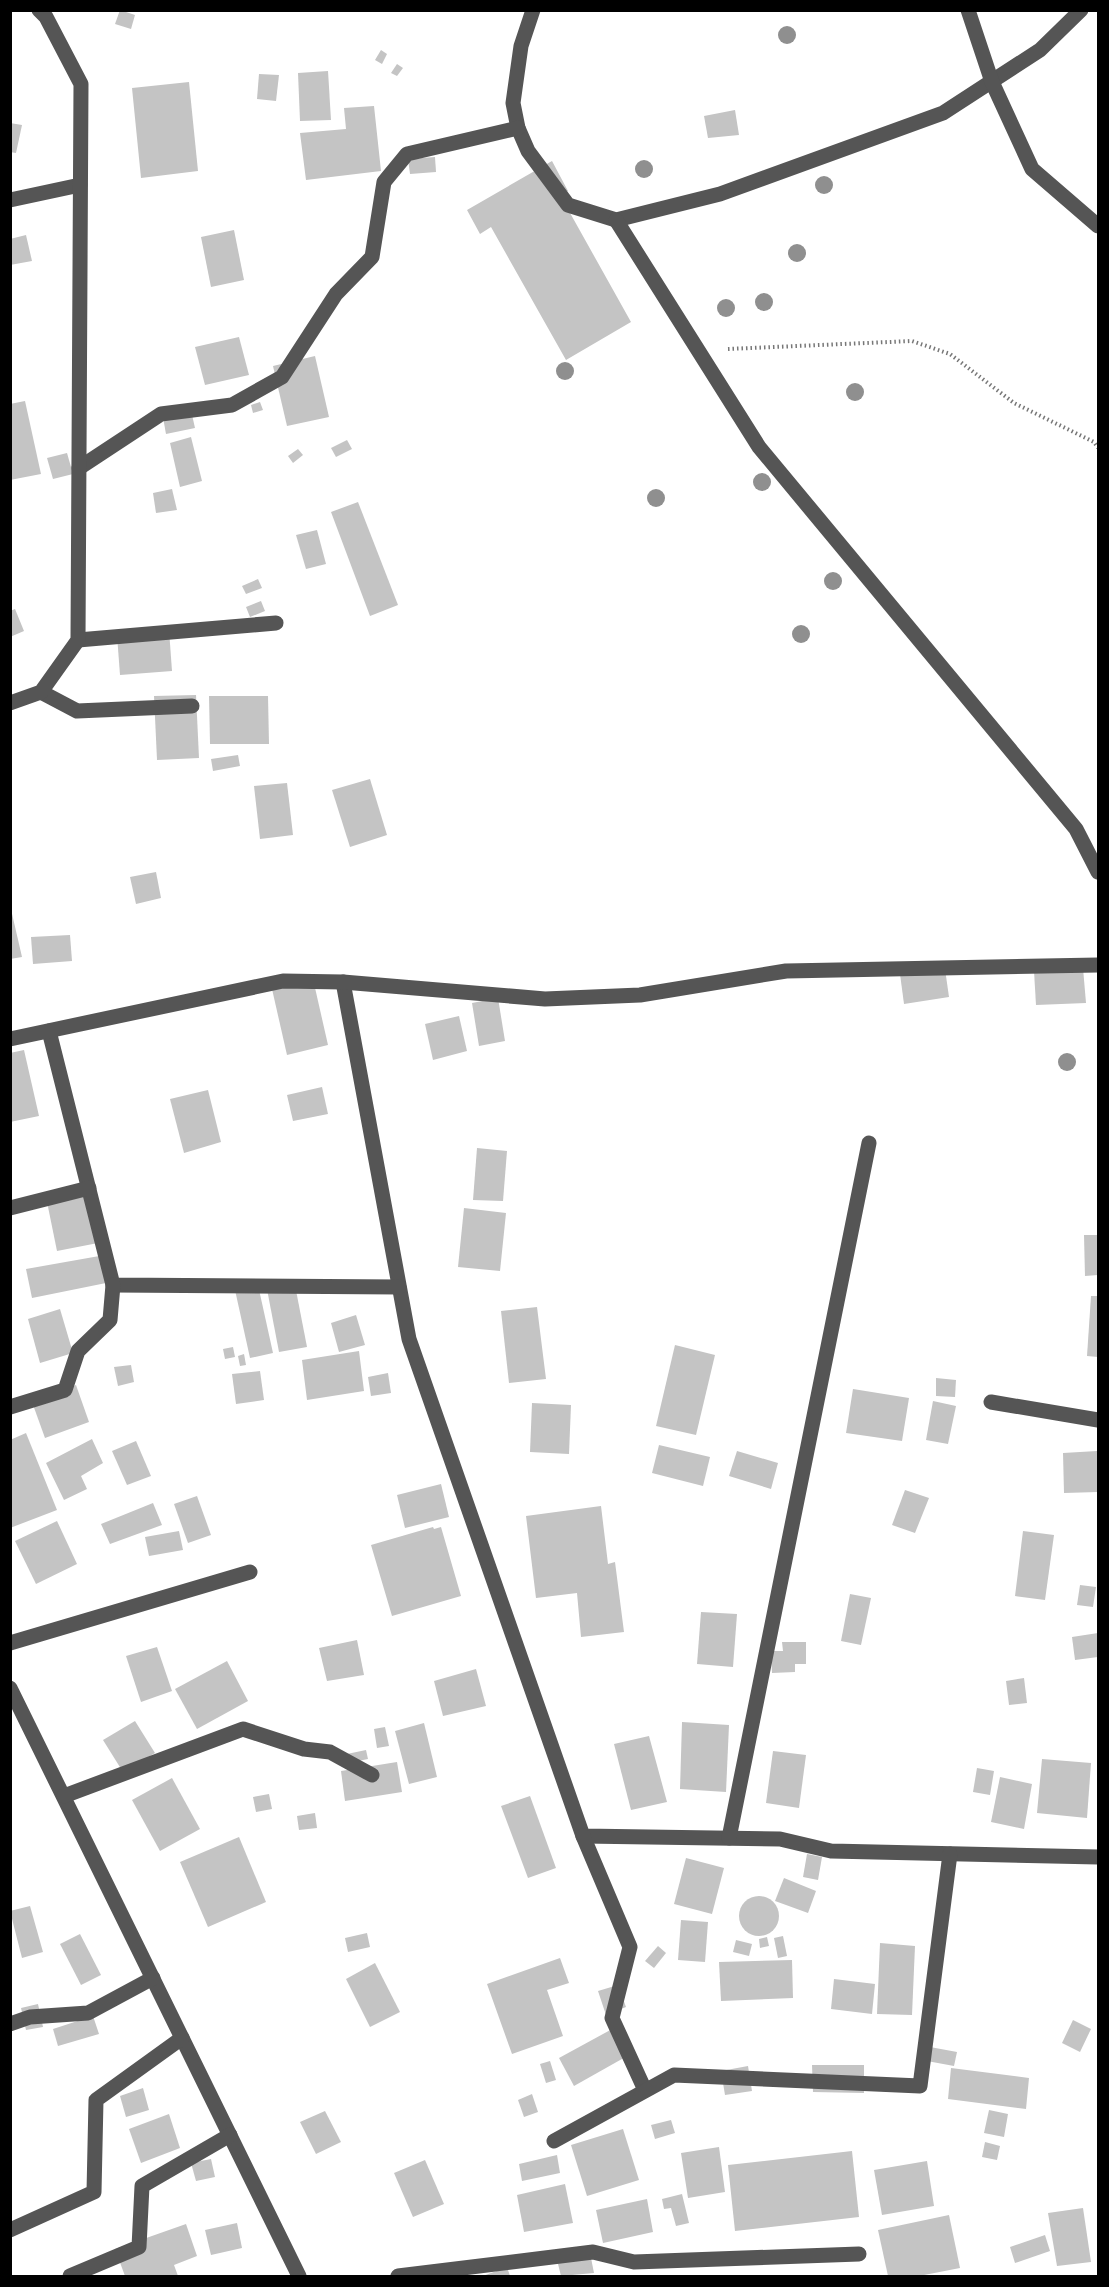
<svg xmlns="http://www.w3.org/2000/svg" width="1109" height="2287" font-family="'Golos Text',sans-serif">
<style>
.building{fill:#c4c4c4}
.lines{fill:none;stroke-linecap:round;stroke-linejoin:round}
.path{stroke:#777;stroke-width:4;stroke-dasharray:1.5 3;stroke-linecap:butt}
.minor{stroke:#555;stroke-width:15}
.tree{fill:#8f8f8f}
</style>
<rect width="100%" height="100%" fill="#fff"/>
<g class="building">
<polygon points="120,10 135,15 131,29 115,24"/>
<polygon points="381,50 387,54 382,64 375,60"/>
<polygon points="397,64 403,68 397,76 391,73"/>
<polygon points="328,71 331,120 300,121 298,73"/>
<polygon points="259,74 279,75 276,101 257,99"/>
<polygon points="189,82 198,171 141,178 132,88"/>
<polygon points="374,106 381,171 306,180 300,133 346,129 344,108"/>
<polygon points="735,110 739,135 708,138 704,116"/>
<polygon points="10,123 22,125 16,153 10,152"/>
<polygon points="435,157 436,172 410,174 408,159"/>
<polygon points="552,161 568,191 560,195 631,322 566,360 491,227 480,234 467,210"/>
<polygon points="234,230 244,280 211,287 201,237"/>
<polygon points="26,235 32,261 10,265 10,239"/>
<polygon points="239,337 249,375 205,385 195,347"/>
<polygon points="315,356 329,417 287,426 273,366"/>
<polygon points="25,401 41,474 10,480 10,404"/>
<polygon points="260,402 263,410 253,413 251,405"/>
<polygon points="190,406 195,428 166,434 162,412"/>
<polygon points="191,437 202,481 180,487 170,443"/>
<polygon points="347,440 352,449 336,457 331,448"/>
<polygon points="298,449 303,455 293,463 288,456"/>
<polygon points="67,453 73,474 53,479 47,458"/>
<polygon points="172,489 177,510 156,513 153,493"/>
<polygon points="358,502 398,605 370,616 331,512"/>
<polygon points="317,530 326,564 306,569 296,535"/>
<polygon points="258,579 262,588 246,594 242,586"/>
<polygon points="261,601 265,611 250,617 246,607"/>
<polygon points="15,609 24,631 10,637 10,611"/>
<polygon points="169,630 172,671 120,675 117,635"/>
<polygon points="196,695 199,758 157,760 154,696"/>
<polygon points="209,696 268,696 269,744 210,744"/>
<polygon points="238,755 240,766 213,771 211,759"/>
<polygon points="370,779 387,835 350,847 332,790"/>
<polygon points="287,783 293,835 260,839 254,786"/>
<polygon points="156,872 161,898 136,904 130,877"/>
<polygon points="10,905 22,957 10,959"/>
<polygon points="70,935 72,961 33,964 31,937"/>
<polygon points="1083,968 1086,1003 1036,1005 1034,971"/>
<polygon points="945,969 949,997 904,1004 900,974"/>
<polygon points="313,979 328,1045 287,1055 272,989"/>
<polygon points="498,998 505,1041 479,1046 472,1003"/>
<polygon points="459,1016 467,1051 433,1060 425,1024"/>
<polygon points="24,1050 39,1116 10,1122 10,1053"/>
<polygon points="322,1087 328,1114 293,1121 287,1095"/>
<polygon points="208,1090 221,1142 184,1153 170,1099"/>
<polygon points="477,1148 507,1151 503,1201 473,1200"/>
<polygon points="86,1189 98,1243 57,1251 46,1197"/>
<polygon points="464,1208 506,1213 500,1271 458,1267"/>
<polygon points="1084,1235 1098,1235 1098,1275 1085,1276"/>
<polygon points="105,1255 111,1282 32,1298 26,1269"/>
<polygon points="294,1280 307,1347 279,1352 266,1284"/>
<polygon points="258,1285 273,1353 250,1358 235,1290"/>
<polygon points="1091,1296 1098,1296 1098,1357 1087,1356"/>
<polygon points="537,1307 546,1379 509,1383 501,1311"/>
<polygon points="60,1309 73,1353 40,1363 28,1319"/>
<polygon points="356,1315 365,1345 339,1352 331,1323"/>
<polygon points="675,1345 715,1355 696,1435 656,1426"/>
<polygon points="233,1347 235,1357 225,1359 223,1349"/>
<polygon points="359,1351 364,1391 307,1400 302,1360"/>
<polygon points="244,1354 246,1365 240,1366 238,1356"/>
<polygon points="131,1365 134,1382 118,1386 114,1367"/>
<polygon points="260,1371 264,1400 236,1404 232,1374"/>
<polygon points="388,1373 391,1393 371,1396 368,1377"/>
<polygon points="936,1378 956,1380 955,1397 936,1396"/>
<polygon points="76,1385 89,1422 45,1438 32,1402"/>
<polygon points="853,1389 909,1398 902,1441 846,1433"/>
<polygon points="933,1401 956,1406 948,1444 926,1440"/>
<polygon points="532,1403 571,1405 569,1454 530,1452"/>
<polygon points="26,1433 57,1510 10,1528 10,1440"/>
<polygon points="92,1439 103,1463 81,1476 87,1489 64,1500 46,1463"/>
<polygon points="136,1441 151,1476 127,1485 112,1451"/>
<polygon points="659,1445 710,1457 703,1486 652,1473"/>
<polygon points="737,1451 778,1463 771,1489 729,1476"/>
<polygon points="1097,1451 1098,1492 1064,1493 1063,1453"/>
<polygon points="441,1484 449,1517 405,1528 397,1495"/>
<polygon points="905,1490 929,1498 915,1533 892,1525"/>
<polygon points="197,1496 211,1535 188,1543 174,1504"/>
<polygon points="153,1503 162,1525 110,1544 101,1524"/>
<polygon points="601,1506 608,1564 615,1562 624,1632 581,1637 577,1593 536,1598 526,1516"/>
<polygon points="57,1521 77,1564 36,1584 15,1541"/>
<polygon points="433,1527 434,1529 441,1527 461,1596 392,1616 371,1545"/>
<polygon points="179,1531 183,1550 149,1556 145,1537"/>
<polygon points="1023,1531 1054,1535 1045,1600 1015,1596"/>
<polygon points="1080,1585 1096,1587 1093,1607 1077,1605"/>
<polygon points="850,1594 871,1598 861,1645 841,1641"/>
<polygon points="701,1612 737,1614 733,1667 697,1664"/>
<polygon points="1098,1633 1098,1657 1075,1660 1072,1637"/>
<polygon points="357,1640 364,1675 327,1681 319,1648"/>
<polygon points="782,1642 806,1642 806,1664 795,1664 795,1672 772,1673 771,1651 783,1651"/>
<polygon points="157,1647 172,1691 141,1702 126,1656"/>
<polygon points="227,1661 248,1701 197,1729 175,1689"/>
<polygon points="476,1669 486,1706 443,1716 434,1681"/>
<polygon points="1024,1678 1027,1703 1009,1705 1006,1681"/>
<polygon points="135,1721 155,1753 123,1772 103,1740"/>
<polygon points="682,1722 729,1725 726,1792 680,1789"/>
<polygon points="424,1723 437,1777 409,1784 395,1731"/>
<polygon points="385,1727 389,1746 377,1748 374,1729"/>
<polygon points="649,1736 667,1802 631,1810 614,1744"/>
<polygon points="366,1750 368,1759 348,1763 347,1754"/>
<polygon points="773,1751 806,1755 799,1808 766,1803"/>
<polygon points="1042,1759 1091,1763 1087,1818 1037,1813"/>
<polygon points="397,1762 402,1792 345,1801 341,1771"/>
<polygon points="977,1768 994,1771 990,1795 973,1792"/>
<polygon points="1000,1777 1032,1784 1024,1829 991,1822"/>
<polygon points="172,1778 200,1829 160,1851 132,1800"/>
<polygon points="269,1794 272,1809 256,1812 253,1797"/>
<polygon points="530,1796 556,1868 528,1878 501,1806"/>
<polygon points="315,1813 317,1828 299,1830 297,1816"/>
<polygon points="239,1837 266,1902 208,1927 180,1862"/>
<polygon points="807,1854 822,1857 818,1880 803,1877"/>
<polygon points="686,1858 724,1868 712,1914 674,1904"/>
<polygon points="784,1878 816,1891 808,1913 775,1901"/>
<circle cx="759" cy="1916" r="20"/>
<polygon points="30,1906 43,1952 22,1958 10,1911"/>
<polygon points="681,1920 708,1922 705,1962 678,1960"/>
<polygon points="367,1933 370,1947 348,1952 345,1938"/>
<polygon points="80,1934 101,1975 81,1985 60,1944"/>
<polygon points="783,1936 787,1956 778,1958 774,1938"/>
<polygon points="767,1937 769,1946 760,1948 759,1939"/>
<polygon points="736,1940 752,1944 749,1956 733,1952"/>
<polygon points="880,1943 915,1946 912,2015 877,2014"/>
<polygon points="658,1946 666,1953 654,1968 645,1961"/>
<polygon points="560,1958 569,1983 547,1990 563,2036 512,2054 487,1984"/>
<polygon points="792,1960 793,1998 721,2001 719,1962"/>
<polygon points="375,1963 400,2012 370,2027 346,1979"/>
<polygon points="834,1979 875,1984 872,2014 831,2009"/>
<polygon points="618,1985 626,2007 606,2015 598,1991"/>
<polygon points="38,2004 43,2027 26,2030 21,2008"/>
<polygon points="93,2016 99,2034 58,2046 53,2029"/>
<polygon points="1073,2020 1091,2029 1080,2052 1062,2043"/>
<polygon points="614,2028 629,2055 574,2086 559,2058"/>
<polygon points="930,2047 957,2052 954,2066 927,2061"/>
<polygon points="550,2061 556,2080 546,2083 540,2064"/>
<polygon points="812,2065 864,2065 864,2093 813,2092"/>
<polygon points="748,2066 752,2091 725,2095 721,2071"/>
<polygon points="951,2068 1029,2078 1026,2109 948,2099"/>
<polygon points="143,2088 149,2110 126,2117 120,2096"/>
<polygon points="532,2094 538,2112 524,2117 518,2100"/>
<polygon points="989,2110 1008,2114 1004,2137 984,2133"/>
<polygon points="325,2111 341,2142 316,2154 300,2122"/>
<polygon points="169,2114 180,2148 141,2163 129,2129"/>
<polygon points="671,2120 675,2133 655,2139 651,2125"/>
<polygon points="623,2129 639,2180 587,2196 571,2145"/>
<polygon points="985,2142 1000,2146 997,2160 982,2157"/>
<polygon points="719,2147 725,2192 688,2198 681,2153"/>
<polygon points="852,2151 859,2217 735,2231 728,2165"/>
<polygon points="557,2155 560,2173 522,2181 519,2164"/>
<polygon points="211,2159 215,2177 196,2181 191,2163"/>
<polygon points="425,2160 444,2204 413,2217 394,2173"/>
<polygon points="927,2161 934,2206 882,2215 874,2170"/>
<polygon points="565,2184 573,2223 524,2232 517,2195"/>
<polygon points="682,2194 689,2223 676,2226 671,2208 664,2209 662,2199"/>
<polygon points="647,2199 653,2232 603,2243 596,2210"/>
<polygon points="1083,2208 1091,2262 1057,2266 1048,2213"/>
<polygon points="949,2215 960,2268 919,2276 888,2276 878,2230"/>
<polygon points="237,2223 242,2248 211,2255 205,2230"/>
<polygon points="186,2224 197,2256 174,2265 178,2276 125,2276 115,2249"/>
<polygon points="1045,2235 1050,2251 1015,2263 1010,2247"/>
<polygon points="590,2253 594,2273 561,2276 557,2260"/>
<polygon points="507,2267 510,2276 483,2276"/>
</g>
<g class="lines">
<polyline class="path" points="728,349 912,341 950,354 1014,403 1094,442 1098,448"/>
<g class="minor">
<polyline points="533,10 521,46 513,103 518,128 528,151 568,205 616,220 720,194 943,113 1040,50 1081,10"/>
<polyline points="968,10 992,82 1032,169 1098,226"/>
<polyline points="10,200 80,185"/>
<polyline points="616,220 759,447 1076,829 1098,872"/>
<polyline points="79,468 161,414 232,405 282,377 336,294 372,257 384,182 407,154 518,128"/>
<polyline points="78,640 276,623"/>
<polyline points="41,692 77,711 192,706"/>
<polyline points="10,703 41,692 78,640 81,84 46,17 39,10"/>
<polyline points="343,982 409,1339 583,1836 780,1839 831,1851 1098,1857"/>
<polyline points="49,1031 113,1285 399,1287"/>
<polyline points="10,1039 283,981 343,982 545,999 640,995 786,971 1098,965"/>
<polyline points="10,1208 89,1188"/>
<polyline points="991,1402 1098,1420"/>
<polyline points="10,1407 65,1390 78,1351 110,1320 113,1285"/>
<polyline points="10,1643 250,1572"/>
<polyline points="10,1688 299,2276"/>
<polyline points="64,1796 243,1729 304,1749 330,1752 372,1775"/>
<polyline points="583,1836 630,1947 612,2018 645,2090"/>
<polyline points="729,1838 869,1143"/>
<polyline points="10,2024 30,2017 88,2013 153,1978"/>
<polyline points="554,2141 674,2075 920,2086 950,1854"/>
<polyline points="10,2230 94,2192 96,2100 182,2038"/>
<polyline points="70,2276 139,2247 142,2186 230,2135"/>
<polyline points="398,2276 593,2252 634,2262 859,2254"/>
</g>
</g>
<g class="tree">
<circle cx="787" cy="35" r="9"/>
<circle cx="644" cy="169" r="9"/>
<circle cx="824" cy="185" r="9"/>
<circle cx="797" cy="253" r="9"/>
<circle cx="764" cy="302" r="9"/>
<circle cx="726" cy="308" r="9"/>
<circle cx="565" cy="371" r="9"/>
<circle cx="855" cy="392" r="9"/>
<circle cx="762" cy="482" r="9"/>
<circle cx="656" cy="498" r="9"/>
<circle cx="833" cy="581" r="9"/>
<circle cx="801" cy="634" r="9"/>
<circle cx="1067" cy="1062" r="9"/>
</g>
<rect width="1109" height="2287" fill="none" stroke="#000000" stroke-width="24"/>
</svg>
